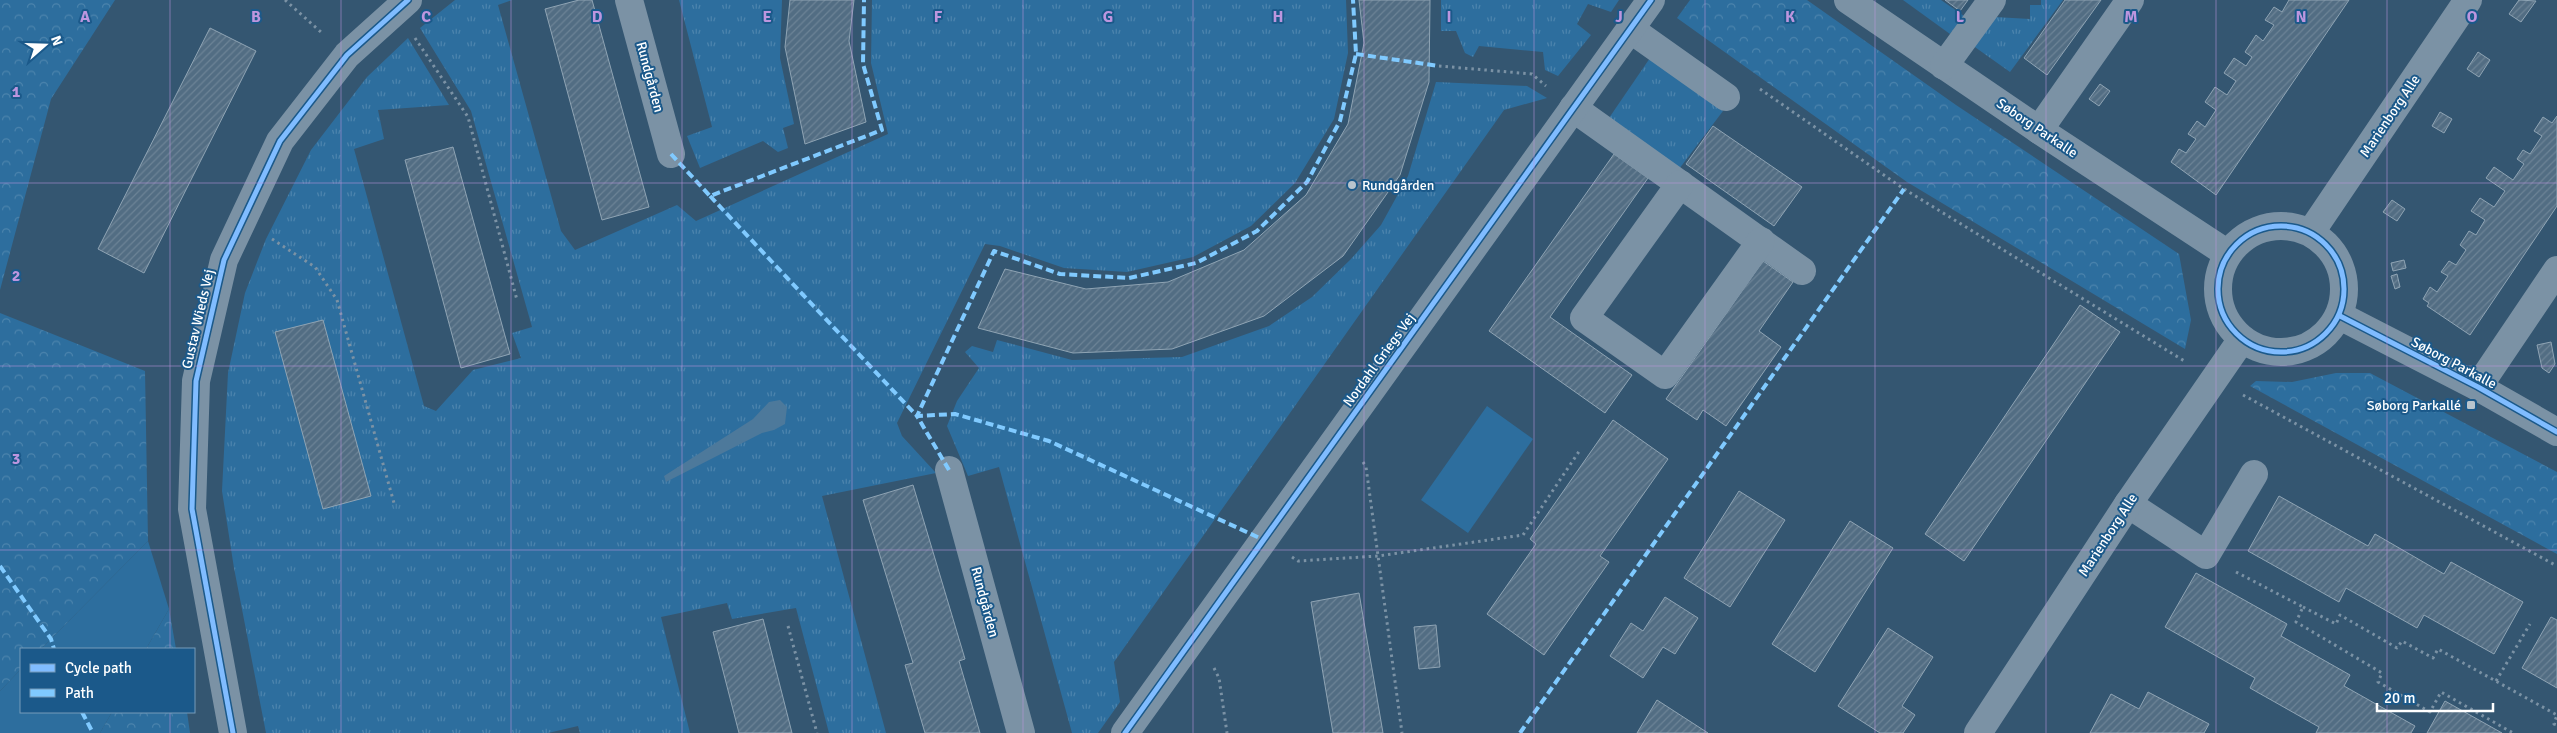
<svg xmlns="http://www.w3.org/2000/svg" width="2557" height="733" font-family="Signika,sans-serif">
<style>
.grass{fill:#2d6e9e}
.forest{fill:url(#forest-crowns)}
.park{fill:url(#park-tufts)}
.water{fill:#4d799b}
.building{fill:url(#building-hatch);stroke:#8fa4b4}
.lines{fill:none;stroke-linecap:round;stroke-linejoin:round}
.path{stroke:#7b92a5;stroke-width:3;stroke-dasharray:2.5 4;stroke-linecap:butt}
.minor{stroke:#7b92a5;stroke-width:28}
.quiet{stroke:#80caff;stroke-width:4;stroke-dasharray:8 4;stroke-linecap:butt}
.cycleway-casing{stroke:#1b598a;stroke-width:8}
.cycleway{stroke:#80bcff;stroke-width:5}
.grid{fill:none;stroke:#bd96df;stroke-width:1;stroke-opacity:0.55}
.poi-dot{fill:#b8c4cd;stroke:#1b598a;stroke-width:2}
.labels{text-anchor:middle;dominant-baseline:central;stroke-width:4;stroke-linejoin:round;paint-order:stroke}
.street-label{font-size:14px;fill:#fff;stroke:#1b598a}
.poi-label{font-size:14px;fill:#fff;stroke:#1b598a;text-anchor:start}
.grid-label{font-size:16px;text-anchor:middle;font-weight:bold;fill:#bd96df;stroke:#1b598a;stroke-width:4;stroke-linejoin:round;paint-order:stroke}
</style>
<defs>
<pattern id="forest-crowns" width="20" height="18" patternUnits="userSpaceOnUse" patternTransform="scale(1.25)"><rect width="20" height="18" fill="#2d6e9e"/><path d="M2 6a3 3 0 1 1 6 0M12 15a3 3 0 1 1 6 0" fill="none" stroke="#4c84ad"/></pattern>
<pattern id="park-tufts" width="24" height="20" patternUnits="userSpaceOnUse" patternTransform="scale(1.25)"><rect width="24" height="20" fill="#2d6e9e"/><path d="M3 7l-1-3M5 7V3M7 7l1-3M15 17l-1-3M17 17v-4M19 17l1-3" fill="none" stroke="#4c84ad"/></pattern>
<pattern id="building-hatch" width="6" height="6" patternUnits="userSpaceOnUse" patternTransform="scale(1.25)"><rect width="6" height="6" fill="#526d83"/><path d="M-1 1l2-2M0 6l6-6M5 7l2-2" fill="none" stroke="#6c8396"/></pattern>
</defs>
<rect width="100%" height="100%" fill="#345671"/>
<g class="grass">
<polygon points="1487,406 1533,439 1468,533 1421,500"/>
<polygon points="148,541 169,609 146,649 41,649"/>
<polygon points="21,669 21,712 112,712 100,733 0,733 0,691"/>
</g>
<g class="forest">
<polygon points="0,0 115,0 51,99 0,290"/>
<polygon points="1690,0 1807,0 1956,105 2179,254 2191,320 2185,349 1907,182 1677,18"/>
<polygon points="0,313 145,371 148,541 41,649 21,649 21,669 0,691"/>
<polygon points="2336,373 2370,373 2557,472 2557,554 2250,386 2256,381 2292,382"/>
<polygon points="169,609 176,649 146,649"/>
<polygon points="112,712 187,712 190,733 100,733"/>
</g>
<g class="park">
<polygon points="455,0 512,0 498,5 561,231 575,250 677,205 696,221 888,134 871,63 872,0 1346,0 1348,53 1334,119 1295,183 1251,226 1193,257 1127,272 1064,268 1000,246 985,244 897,423 902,436 936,473 822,496 886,733 829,733 796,608 732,619 727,603 661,617 690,733 580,733 578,726 548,733 266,733 234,568 222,491 228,373 245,293 266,239 311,150 367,77 408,38 449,105 378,110 384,139 354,149 424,406 436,411 473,370 521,358 512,333 532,327 471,111 420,28"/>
<polygon points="679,0 782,0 780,58 794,124 783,128 788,148 778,152 763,141 700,168 687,136 712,127"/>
<polygon points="1441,0 1619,0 1611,12 1588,4 1577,24 1591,35 1558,76 1545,70 1543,52 1479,46 1473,57 1465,53 1456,31 1441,31"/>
<polygon points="1903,0 1941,0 1964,16 1950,34"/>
<polygon points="2041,0 2063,0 2010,72 1972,45 1995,17 2030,19 2030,5 2041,5"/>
<polygon points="1650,58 1723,111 1679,169 1609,118"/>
<polygon points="1436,82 1527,86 1547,98 1504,110 1114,662 1120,702 1098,733 1072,733 999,467 968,476 947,426 957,401 979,368 965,352 972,346 993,352 997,340 1072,360 1182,357 1269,326 1312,297 1351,259 1381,225 1408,176"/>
</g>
<polygon class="water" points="780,400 787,407 785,424 774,430 762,433 666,482 664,476 753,419 769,402"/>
<g class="building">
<polygon points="579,0 592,0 649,207 602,220 545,9"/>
<polygon points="790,0 854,0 849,41 866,122 805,144 785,47"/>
<polygon points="1359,0 1430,0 1429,82 1400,175 1343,256 1264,316 1172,349 1073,353 978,328 1005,269 1086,289 1168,282 1244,250 1306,195 1348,124 1364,43"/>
<polygon points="1945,0 1968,0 1960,11"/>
<polygon points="2065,0 2101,0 2047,75 2024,58"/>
<polygon points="2289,0 2349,0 2216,195 2171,162 2179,149 2186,153 2196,139 2188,134 2197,121 2205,127 2216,110 2205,102 2215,87 2227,95 2236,81 2224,73 2234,58 2246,66 2252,57 2245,52 2256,35 2263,41 2274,25 2265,20 2274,7 2282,12"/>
<polygon points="2519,0 2536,1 2521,22 2509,14"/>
<polygon points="210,28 256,51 144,273 98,249"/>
<polygon points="2478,52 2490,60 2479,77 2467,69"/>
<polygon points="2100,84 2110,91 2099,106 2089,99"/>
<polygon points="2440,112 2452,119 2444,133 2432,126"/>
<polygon points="2557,116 2557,206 2470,335 2427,306 2429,303 2423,299 2430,287 2437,292 2448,276 2441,272 2449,261 2456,265 2466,250 2460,245 2469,231 2476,235 2485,220 2471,211 2480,198 2494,207 2505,191 2486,178 2494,167 2513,180 2524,164 2517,159 2523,150 2530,154 2542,136 2534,131 2543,117 2552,123"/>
<polygon points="1713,126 1802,187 1774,226 1686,164"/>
<polygon points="453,147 510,354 461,368 405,160"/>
<polygon points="1614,154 1648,178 1550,317 1632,375 1605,413 1489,331"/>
<polygon points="2392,200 2405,209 2397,221 2383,212"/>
<polygon points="2404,260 2406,268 2393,271 2391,263"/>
<polygon points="1763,261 1793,282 1759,331 1781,347 1726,426 1703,410 1697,420 1666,399"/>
<polygon points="2397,274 2400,287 2395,289 2391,276"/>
<polygon points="2080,305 2120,332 1964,561 1925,534"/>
<polygon points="323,320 371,496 323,509 275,332"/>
<polygon points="2551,342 2555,364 2549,373 2542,368 2537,345"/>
<polygon points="1613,420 1668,459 1600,556 1609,562 1544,655 1487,614 1536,544 1530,539"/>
<polygon points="913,485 965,659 959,661 980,733 925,733 905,665 913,663 863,500"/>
<polygon points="1739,491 1785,520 1730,607 1684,578"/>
<polygon points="2279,496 2368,546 2375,534 2444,574 2451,562 2523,602 2494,654 2424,615 2417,628 2346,588 2339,602 2248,551"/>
<polygon points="1850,521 1893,548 1815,672 1772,644"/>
<polygon points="2196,573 2287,624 2281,636 2350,675 2344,686 2415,726 2411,733 2316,733 2319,727 2250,688 2255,678 2165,627"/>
<polygon points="1359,593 1383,733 1333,733 1311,602"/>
<polygon points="1665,597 1698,618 1675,654 1663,647 1643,678 1610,656 1631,623 1643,631"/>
<polygon points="2551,617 2557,620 2557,688 2522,668"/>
<polygon points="763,619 792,733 739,733 713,632"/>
<polygon points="1436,625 1440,667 1419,669 1414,627"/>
<polygon points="1888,628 1933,657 1902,706 1915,715 1903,733 1880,733 1838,706"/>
<polygon points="2148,692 2209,724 2204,733 2090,733 2111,694 2139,709"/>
<polygon points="1657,700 1708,733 1637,733"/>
<polygon points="2445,701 2502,733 2427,733"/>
</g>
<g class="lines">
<g class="path">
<polyline points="285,0 322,33"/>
<polyline points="415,38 468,117 517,300"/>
<polyline points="1439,66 1532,74 1546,86"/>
<polyline points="1760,89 1904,189 2186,362"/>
<polyline points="272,239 315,267 337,300 394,503"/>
<polyline points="2243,395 2557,566"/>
<polyline points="1363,462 1366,467 1402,733"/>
<polyline points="1292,557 1298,561 1378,556 1523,535 1580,450"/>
<polyline points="2236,572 2303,607 2296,622 2382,673 2378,682 2430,712 2441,692 2513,733"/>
<polyline points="2303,607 2336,624 2340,615 2397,648 2402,641 2433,658 2438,649 2557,715 2554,724 2557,725"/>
<polyline points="788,626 817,733"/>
<polyline points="1214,668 1219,678 1227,733"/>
<polyline points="2496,681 2530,624"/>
</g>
<g class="minor">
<polyline points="629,0 671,154"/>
<polyline points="1848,0 2039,130 2228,254"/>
<polyline points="1630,29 1726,97"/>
<polyline points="1944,66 1992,0"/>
<polyline points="1573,108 1802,271"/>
<polyline points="2039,130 2130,0"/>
<polyline points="1680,184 1584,318 1665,375 1761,241"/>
<circle cx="2281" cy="289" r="63"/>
<polyline points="2311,232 2468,0"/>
<polyline points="2340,316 2478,387 2557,432"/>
<polyline points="2478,387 2557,270"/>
<polyline points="949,470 1021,733"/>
<polyline points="2128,504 2206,555 2254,474"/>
<polyline points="233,733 192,509 196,381 224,260 280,141 347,55 408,0"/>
<polyline points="1125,733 1651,0"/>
<polyline points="1978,733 2128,504 2242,339"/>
</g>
<g class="quiet">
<polyline points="1356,54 1439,66"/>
<polyline points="671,154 710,196 882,130 863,64 864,0"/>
<polyline points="710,196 917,416 955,414 1049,441 1264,540"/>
<polyline points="949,470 917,416 994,251 1060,274 1129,278 1196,263 1257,231 1307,182 1340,121 1356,54 1353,0"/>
<polyline points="0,566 51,639 54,649"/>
<polyline points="82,712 93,733"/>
<polyline points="1520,733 1904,189"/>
</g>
<defs>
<g id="cycleway">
<circle cx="2281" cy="289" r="63"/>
<polyline points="2340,316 2478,387 2557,432"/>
<polyline points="233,733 192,509 196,381 224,260 280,141 347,55 408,0"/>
<polyline points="1125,733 1651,0"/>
</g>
</defs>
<use href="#cycleway" class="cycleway-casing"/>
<use href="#cycleway" class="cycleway"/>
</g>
<path class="grid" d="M 170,0 L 170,649M 341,0 L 341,733M 511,0 L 511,733M 682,0 L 682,733M 852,0 L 852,733M 1023,0 L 1023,733M 1193,0 L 1193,733M 1364,0 L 1364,733M 1534,0 L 1534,733M 1705,0 L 1705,733M 1875,0 L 1875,733M 2046,0 L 2046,733M 2216,0 L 2216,733M 2387,0 L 2387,733M 0,183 L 2557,183M 0,366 L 2557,366M 0,550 L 2557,550M 170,712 L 170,733"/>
<g class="poi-dot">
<circle cx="1352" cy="185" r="5"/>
<rect x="2466" y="400" width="10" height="10" rx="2.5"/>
</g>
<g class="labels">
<g class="street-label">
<text transform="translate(650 77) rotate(75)">Rundgården</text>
<text transform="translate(2390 116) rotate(-56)">Marienborg Alle</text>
<text transform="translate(2037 128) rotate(34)">Søborg Parkalle</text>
<text transform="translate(198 319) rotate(-77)">Gustav Wieds Vej</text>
<text transform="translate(1379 360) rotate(-54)">Nordahl Griegs Vej</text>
<text transform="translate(2454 363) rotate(28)">Søborg Parkalle</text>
<text transform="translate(2108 535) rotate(-57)">Marienborg Alle</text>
<text transform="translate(985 602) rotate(75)">Rundgården</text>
</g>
<g class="poi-label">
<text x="1362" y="185">Rundgården</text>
<text x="2461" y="405" text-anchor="end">Søborg Parkallé</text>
</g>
</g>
<g class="grid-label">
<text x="85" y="22">A</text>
<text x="256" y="22">B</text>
<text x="426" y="22">C</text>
<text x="597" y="22">D</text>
<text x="767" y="22">E</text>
<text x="938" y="22">F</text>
<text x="1108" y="22">G</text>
<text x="1278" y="22">H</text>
<text x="1449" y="22">I</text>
<text x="1619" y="22">J</text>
<text x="1790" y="22">K</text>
<text x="1960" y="22">L</text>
<text x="2131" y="22">M</text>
<text x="2301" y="22">N</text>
<text x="2472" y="22">O</text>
<text x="16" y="97">1</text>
<text x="16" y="281">2</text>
<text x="16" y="464">3</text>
</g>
<rect x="20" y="648" width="175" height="65" fill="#1b598a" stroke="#769bb9"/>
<rect x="30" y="664" width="25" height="8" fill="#80bcff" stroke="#769bb9"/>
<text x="65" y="673" font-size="15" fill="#ffffff">Cycle path</text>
<rect x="30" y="689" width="25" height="8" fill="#80caff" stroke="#769bb9"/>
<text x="65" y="698" font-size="15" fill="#ffffff">Path</text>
<g transform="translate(45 45) rotate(70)" stroke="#1b598a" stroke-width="4" paint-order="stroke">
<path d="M0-4L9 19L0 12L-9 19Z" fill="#ffffff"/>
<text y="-8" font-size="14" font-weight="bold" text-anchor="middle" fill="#ffffff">N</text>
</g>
<path d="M2377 703v8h116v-8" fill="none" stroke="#ffffff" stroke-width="2.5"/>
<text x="2384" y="703" font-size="15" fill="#ffffff" stroke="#1b598a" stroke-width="4" paint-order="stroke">20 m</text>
</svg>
